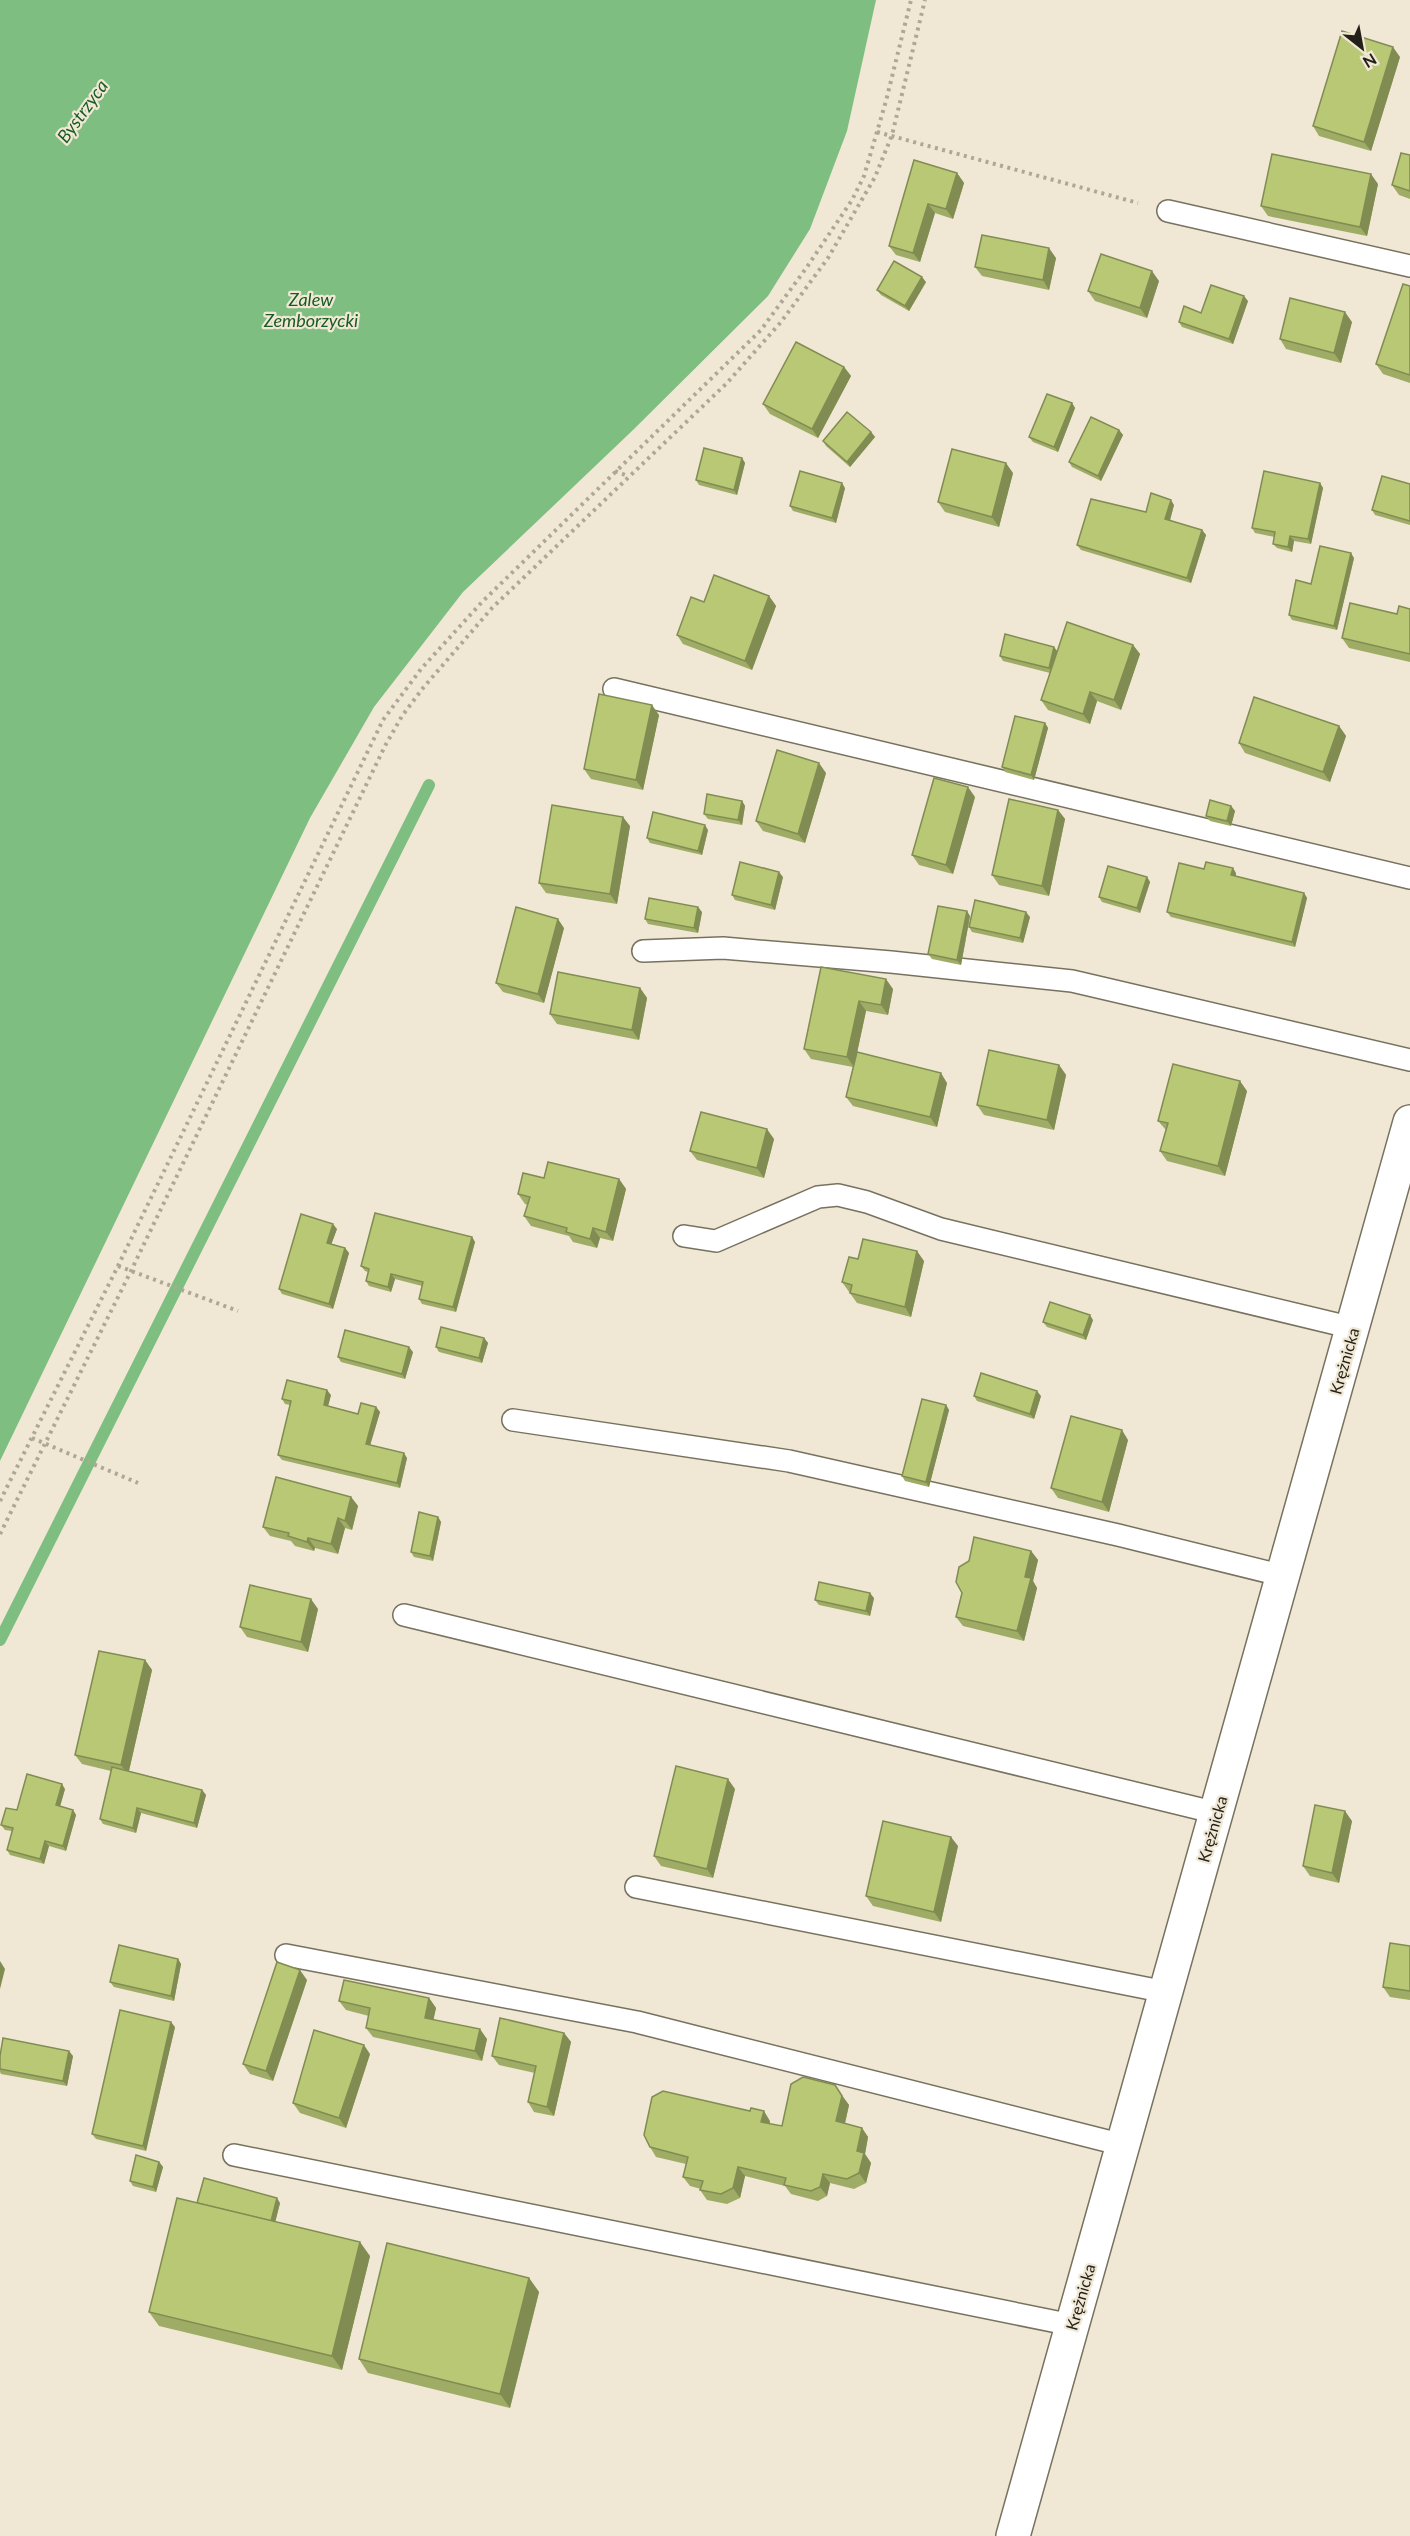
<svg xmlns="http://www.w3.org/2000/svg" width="1410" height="2536" font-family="Lato,sans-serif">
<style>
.water{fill:#7fbe81}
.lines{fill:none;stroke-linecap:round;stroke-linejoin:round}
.stream{stroke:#7fbe81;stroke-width:12}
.service-casing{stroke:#77715f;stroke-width:24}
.tertiary-casing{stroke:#77715f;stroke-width:36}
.path{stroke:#aea798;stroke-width:4;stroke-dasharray:3 4.5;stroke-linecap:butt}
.service{stroke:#fff;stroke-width:21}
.tertiary{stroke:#fff;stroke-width:33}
.wall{fill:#9eac65}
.shaded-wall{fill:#818c52}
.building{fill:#b8c875;stroke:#818c52;stroke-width:1.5}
.labels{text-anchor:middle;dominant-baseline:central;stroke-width:4.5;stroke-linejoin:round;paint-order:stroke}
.street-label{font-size:16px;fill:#232019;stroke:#f0e8d5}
.water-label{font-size:18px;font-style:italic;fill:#195b22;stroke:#f0e8d5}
</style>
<rect width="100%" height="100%" fill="#f0e8d5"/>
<polygon class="water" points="0,0 876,0 847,131 810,229 768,296 633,430 463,592 374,707 310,818 0,1461"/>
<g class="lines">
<polyline class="stream" points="0,1640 429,785"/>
<defs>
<g id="service">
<polyline points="1168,211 1410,266"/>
<polyline points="614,689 1410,878"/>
<polyline points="643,951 723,948 891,962 1072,981 1410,1060"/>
<polyline points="684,1236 716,1241 818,1197 838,1195 867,1202 941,1229 1353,1328"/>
<polyline points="513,1420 789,1461 1118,1535 1284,1576"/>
<polyline points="404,1615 1217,1813"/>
<polyline points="636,1887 1166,1992"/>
<polyline points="286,1955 637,2022 1123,2145"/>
<polyline points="234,2155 1072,2325"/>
</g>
<polyline id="tertiary" points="1013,2536 1410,1122"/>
</defs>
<use href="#service" class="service-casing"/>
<use href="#tertiary" class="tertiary-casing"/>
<g class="path">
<polyline points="877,132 1138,203"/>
<polyline points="615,471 628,476"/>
<polyline points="118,1266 238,1311"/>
<polyline points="32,1438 138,1483"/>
<polyline points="0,1501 118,1266 383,720 421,669 482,602 761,330 807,267 852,200 864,176 886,101 911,0"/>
<polyline points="0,1534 131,1271 385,746 402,716 423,688 492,608 727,383 781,322 828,258 875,177 892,135 925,0"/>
</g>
<use href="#service" class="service"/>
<use href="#tertiary" class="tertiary"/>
</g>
<g class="wall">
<polygon points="1400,57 1371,151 1319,136 1313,126"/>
<polygon points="1410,155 1410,199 1399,195 1392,185"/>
<polygon points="957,173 964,183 953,219 935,213 920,262 896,255 889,246"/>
<polygon points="1378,184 1367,236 1268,216 1261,206"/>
<polygon points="1056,258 1049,290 982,276 975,267"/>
<polygon points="1159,281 1147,318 1095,301 1088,291"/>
<polygon points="926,282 909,311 881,295 877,290"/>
<polygon points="1410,286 1410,383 1383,374 1376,364"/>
<polygon points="1248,301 1233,344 1182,327 1179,322 1201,313"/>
<polygon points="1352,322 1341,363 1286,349 1280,339"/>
<polygon points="844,367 851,376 818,438 770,414 763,404"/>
<polygon points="1072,403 1075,408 1058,452 1033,442 1029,437"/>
<polygon points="1119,430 1123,435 1101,481 1072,467 1069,462"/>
<polygon points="871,432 875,437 850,467 826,446 823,441"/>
<polygon points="742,458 745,463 737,495 699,485 696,480"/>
<polygon points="1013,473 999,527 945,512 938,502"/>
<polygon points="1320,483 1323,488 1311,544 1294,541 1292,552 1277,548 1273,544 1275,537 1255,533 1252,528"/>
<polygon points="1410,484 1410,525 1375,515 1372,510"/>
<polygon points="845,488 836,523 793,511 790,506"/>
<polygon points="1174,505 1170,520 1202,530 1206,535 1191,583 1081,550 1077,545"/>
<polygon points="1354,558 1337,630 1292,620 1289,615 1311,584"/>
<polygon points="769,596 776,606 752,670 683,644 677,635 704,602"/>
<polygon points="1410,609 1410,662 1349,648 1342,638"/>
<polygon points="1133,645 1140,654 1121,710 1097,701 1090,724 1048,710 1041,700 1050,673 1003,661 1000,656"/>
<polygon points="659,715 643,790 591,779 584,769"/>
<polygon points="1045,723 1048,728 1034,780 1005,772 1002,767"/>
<polygon points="1339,726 1346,736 1330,782 1245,753 1239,743"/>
<polygon points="826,773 805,843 763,831 756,821"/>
<polygon points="975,797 953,874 919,865 912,855"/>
<polygon points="742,801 745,806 742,825 708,819 704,814"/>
<polygon points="1231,806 1235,811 1231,826 1210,821 1206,816"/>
<polygon points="1058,810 1065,819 1049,896 999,885 992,875"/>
<polygon points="630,826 617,904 546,893 539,883"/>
<polygon points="708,830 702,855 650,843 647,838"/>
<polygon points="1204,869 1236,873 1236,876 1304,893 1307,898 1295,947 1171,917 1167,912"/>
<polygon points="783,877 775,910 735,900 732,895"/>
<polygon points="1147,877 1150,882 1140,913 1102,902 1099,897"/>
<polygon points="702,912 698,933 648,924 645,919"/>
<polygon points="970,916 961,965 932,959 928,954"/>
<polygon points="1030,917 1023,943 972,932 969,927"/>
<polygon points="564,928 544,1003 503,992 496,983"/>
<polygon points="821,967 893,989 888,1015 866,1011 857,1053 947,1083 937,1127 853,1106 846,1097 853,1067 811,1059 804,1049"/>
<polygon points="640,988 647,998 639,1040 557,1024 550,1014"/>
<polygon points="1059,1065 1066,1075 1054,1130 984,1115 977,1105"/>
<polygon points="1247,1091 1225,1176 1167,1161 1160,1151 1166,1130 1158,1121"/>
<polygon points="774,1139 764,1178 697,1160 690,1151"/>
<polygon points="544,1178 619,1179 626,1189 613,1241 600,1238 597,1248 573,1242 569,1236 531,1226 524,1216 528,1205 525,1204 518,1194"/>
<polygon points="337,1229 331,1244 345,1248 349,1253 333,1309 282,1294 279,1289"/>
<polygon points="472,1237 475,1242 456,1312 422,1304 419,1299 422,1286 395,1279 391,1292 369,1286 366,1281 368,1272 365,1271 361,1266"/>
<polygon points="858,1259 924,1261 911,1317 857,1303 842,1282"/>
<polygon points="1093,1320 1086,1340 1047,1327 1043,1322"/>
<polygon points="484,1338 488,1343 482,1363 439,1352 436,1347"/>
<polygon points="413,1352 405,1379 341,1362 338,1357"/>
<polygon points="331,1395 328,1406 358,1414 376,1407 380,1412 370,1445 407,1458 400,1488 282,1460 278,1455 290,1405 285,1404 282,1399"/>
<polygon points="974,1396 1041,1396 1034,1419 977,1401"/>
<polygon points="946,1405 949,1410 929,1487 905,1481 902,1476"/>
<polygon points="1128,1440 1109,1512 1058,1498 1051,1488"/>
<polygon points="351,1497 358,1506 352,1530 345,1528 338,1554 315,1548 314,1551 295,1546 291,1541 270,1536 263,1527"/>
<polygon points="438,1517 441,1522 433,1561 414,1557 411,1552"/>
<polygon points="1031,1551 1038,1560 1033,1581 1037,1588 1024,1641 963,1626 956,1617 969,1561"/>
<polygon points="874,1598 870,1616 819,1605 815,1600"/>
<polygon points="318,1609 308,1652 247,1637 240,1627"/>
<polygon points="145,1660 152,1670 129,1771 202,1790 206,1795 197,1828 141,1813 136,1833 103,1824 100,1819 111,1771 82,1764 75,1755"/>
<polygon points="65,1789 60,1806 73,1810 76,1815 66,1851 49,1846 44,1864 10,1855 7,1850 12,1831 5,1830 1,1825 17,1810"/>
<polygon points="735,1789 713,1878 661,1866 654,1856"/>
<polygon points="1352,1821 1339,1883 1310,1876 1303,1866"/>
<polygon points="958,1846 941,1922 873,1906 866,1896"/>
<polygon points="1410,1946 1410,2000 1390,1997 1383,1987"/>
<polygon points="178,1959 181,1964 174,2001 114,1987 110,1982"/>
<polygon points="307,1980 273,2081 250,2074 243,2064"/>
<polygon points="429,1998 436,2008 433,2019 487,2039 482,2061 373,2037 366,2028 369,2016 346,2010 339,2001"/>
<polygon points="175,2027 146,2151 96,2139 92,2134"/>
<polygon points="564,2033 571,2042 554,2116 534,2112 528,2102 535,2073 499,2065 492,2056"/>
<polygon points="370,2054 346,2128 300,2113 293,2103"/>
<polygon points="0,2056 73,2056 67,2086 1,2074 0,2072"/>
<polygon points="835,2085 849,2105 845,2124 862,2128 868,2137 865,2154 871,2163 866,2183 854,2189 830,2183 827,2196 818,2201 791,2194 785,2186 745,2176 740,2198 727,2204 707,2200 700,2190 701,2189 690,2186 683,2177 686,2164 656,2157 650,2147 770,2121 770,2124 782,2126"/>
<polygon points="159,2162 163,2167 156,2192 133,2186 130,2181"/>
<polygon points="197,2203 280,2203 275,2222 370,2256 342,2370 159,2326 149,2312"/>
<polygon points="529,2278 539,2292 510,2408 368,2373 359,2359"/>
</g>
<g class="shaded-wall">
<polygon points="1393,47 1400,57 1371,151 1364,142"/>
<polygon points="957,173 964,183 953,219 946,209"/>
<polygon points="1371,174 1378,184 1367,236 1360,227"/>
<polygon points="928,204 935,213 920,262 913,253"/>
<polygon points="1049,248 1056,258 1049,290 1043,280"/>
<polygon points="1152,271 1159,281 1147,318 1140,308"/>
<polygon points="922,277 926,282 909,311 905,306"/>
<polygon points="1244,296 1248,301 1233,344 1229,339"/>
<polygon points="1345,312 1352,322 1341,363 1334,353"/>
<polygon points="844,367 851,376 818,438 812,429"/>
<polygon points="1072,403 1075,408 1058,452 1054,447"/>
<polygon points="1119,430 1123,435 1101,481 1098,476"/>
<polygon points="871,432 875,437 850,467 847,462"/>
<polygon points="742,458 745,463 737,495 734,490"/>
<polygon points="1006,463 1013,473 999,527 992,517"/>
<polygon points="842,483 845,488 836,523 832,518"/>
<polygon points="1320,483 1323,488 1311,544 1308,539"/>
<polygon points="1171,500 1174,505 1169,524 1165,519"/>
<polygon points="1202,530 1206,535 1191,583 1187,578"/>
<polygon points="1290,536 1294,541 1292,552 1288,547"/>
<polygon points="1351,553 1354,558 1337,630 1334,626"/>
<polygon points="769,596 776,606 752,670 745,661"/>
<polygon points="1133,645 1140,654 1121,710 1114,700"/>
<polygon points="1054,647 1058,652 1053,673 1049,668"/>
<polygon points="1090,692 1097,701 1090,724 1083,714"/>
<polygon points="652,705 659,715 643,790 636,780"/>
<polygon points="1045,723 1048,728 1034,780 1031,775"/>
<polygon points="1339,726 1346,736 1330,782 1323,772"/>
<polygon points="819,763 826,773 805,843 798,834"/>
<polygon points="968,787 975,797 953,874 946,865"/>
<polygon points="742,801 745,806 742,825 738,820"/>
<polygon points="1231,806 1235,811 1231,826 1227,821"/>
<polygon points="1058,810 1065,819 1049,896 1042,886"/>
<polygon points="623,817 630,826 617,904 610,894"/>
<polygon points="705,825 708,830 702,855 698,851"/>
<polygon points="1233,868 1236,873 1235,880 1231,875"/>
<polygon points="779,872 783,877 775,910 771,905"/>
<polygon points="1147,877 1150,882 1140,913 1137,908"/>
<polygon points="1304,893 1307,898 1295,947 1292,942"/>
<polygon points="698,907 702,912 698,933 694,928"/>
<polygon points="967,911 970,916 961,965 957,960"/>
<polygon points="1026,912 1030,917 1023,943 1020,938"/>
<polygon points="558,919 564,928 544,1003 538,994"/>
<polygon points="886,979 893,989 888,1015 881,1005"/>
<polygon points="640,988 647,998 639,1040 632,1030"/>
<polygon points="859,1001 866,1011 854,1067 847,1057"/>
<polygon points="1059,1065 1066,1075 1054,1130 1047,1120"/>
<polygon points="941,1073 947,1083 937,1127 930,1117"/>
<polygon points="1240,1081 1247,1091 1225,1176 1218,1166"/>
<polygon points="767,1129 774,1139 764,1178 757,1168"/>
<polygon points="619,1179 626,1189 613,1241 606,1232"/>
<polygon points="333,1224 337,1229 330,1248 327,1243"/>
<polygon points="593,1228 600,1238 597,1248 590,1239"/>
<polygon points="472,1237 475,1242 456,1312 453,1307"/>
<polygon points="345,1248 349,1253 333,1309 329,1304"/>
<polygon points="917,1251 924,1261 911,1317 905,1307"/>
<polygon points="391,1274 395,1279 391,1292 388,1287"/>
<polygon points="1090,1315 1093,1320 1086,1340 1083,1335"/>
<polygon points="484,1338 488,1343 482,1363 479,1358"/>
<polygon points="409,1347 413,1352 405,1379 402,1374"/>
<polygon points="327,1390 331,1395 327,1410 324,1405"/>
<polygon points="1037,1391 1041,1396 1034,1419 1030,1414"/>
<polygon points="946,1405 949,1410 929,1487 926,1482"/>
<polygon points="376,1407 380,1412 369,1449 366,1444"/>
<polygon points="1122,1430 1128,1440 1109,1512 1102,1502"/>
<polygon points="404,1453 407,1458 400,1488 397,1483"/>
<polygon points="351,1497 358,1506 352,1530 345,1521"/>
<polygon points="438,1517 441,1522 433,1561 430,1556"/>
<polygon points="338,1518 345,1528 338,1554 331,1544"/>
<polygon points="308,1538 315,1548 314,1551 307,1542"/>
<polygon points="1031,1551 1038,1560 1033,1581 1037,1588 1024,1641 1017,1631 1025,1577"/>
<polygon points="870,1593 874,1598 870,1616 866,1611"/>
<polygon points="311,1599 318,1609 308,1652 301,1642"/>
<polygon points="145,1660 152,1670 128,1775 121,1765"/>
<polygon points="728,1779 735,1789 713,1878 707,1869"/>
<polygon points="62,1784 65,1789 59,1810 56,1805"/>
<polygon points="202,1790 206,1795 197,1828 194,1823"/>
<polygon points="137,1808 141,1813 136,1833 133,1828"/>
<polygon points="73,1810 76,1815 66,1851 63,1846"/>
<polygon points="1345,1811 1352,1821 1339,1883 1332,1873"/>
<polygon points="951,1837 958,1846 941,1922 934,1912"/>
<polygon points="45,1841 49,1846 44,1864 40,1859"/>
<polygon points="178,1959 181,1964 174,2001 171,1996"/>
<polygon points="0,1961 5,1969 0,1989"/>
<polygon points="300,1970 307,1980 273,2081 266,2071"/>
<polygon points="429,1998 436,2008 432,2027 425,2018"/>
<polygon points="171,2022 175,2027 146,2151 143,2146"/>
<polygon points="480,2029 487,2039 482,2061 475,2051"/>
<polygon points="564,2033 571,2042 554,2116 547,2107"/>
<polygon points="364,2045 370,2054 346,2128 339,2118"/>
<polygon points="69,2051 73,2056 67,2086 63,2081"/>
<polygon points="842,2096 849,2105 843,2131 836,2121"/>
<polygon points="764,2111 770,2121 768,2131 761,2122"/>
<polygon points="862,2128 868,2137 865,2154 871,2163 866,2183 859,2173 857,2151"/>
<polygon points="159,2162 163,2167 156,2192 153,2187"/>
<polygon points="738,2167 745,2176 740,2198 733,2188"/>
<polygon points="823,2174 830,2183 827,2196 820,2187"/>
<polygon points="277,2198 280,2203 273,2231 269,2227"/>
<polygon points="360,2242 370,2256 342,2370 332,2356"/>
<polygon points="529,2278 539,2292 510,2408 500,2394"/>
</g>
<g class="building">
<polygon points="1342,31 1393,47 1364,142 1313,126"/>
<polygon points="1401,153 1410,155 1410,191 1392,185"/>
<polygon points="1272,154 1371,174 1360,227 1261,206"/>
<polygon points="914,160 957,173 946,209 928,204 913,253 889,246"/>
<polygon points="982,235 1049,248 1043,280 975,267"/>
<polygon points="1101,254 1152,271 1140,308 1088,291"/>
<polygon points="894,261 922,277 905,306 877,290"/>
<polygon points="1403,284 1410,286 1410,375 1376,364"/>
<polygon points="1211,285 1244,296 1229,339 1179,322 1184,306 1201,313"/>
<polygon points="1290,298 1345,312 1334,353 1280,339"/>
<polygon points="796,342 844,367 812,429 763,404"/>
<polygon points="1047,394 1072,403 1054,447 1029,437"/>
<polygon points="847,412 871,432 847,462 823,441"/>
<polygon points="1091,417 1119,430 1098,476 1069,462"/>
<polygon points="704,448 742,458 734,490 696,480"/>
<polygon points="952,449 1006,463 992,517 938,502"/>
<polygon points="800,471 842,483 832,518 790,506"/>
<polygon points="1264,471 1320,483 1308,539 1290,536 1288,547 1273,544 1275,532 1252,528"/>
<polygon points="1382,476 1410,484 1410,521 1372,510"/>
<polygon points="1151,493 1171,500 1165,519 1202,530 1187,578 1077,545 1091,499 1146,512"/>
<polygon points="1320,546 1351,553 1334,626 1289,615 1296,580 1311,584"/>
<polygon points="714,575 769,596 745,661 677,635 691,597 704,602"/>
<polygon points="1350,603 1397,614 1399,606 1410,609 1410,654 1342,638"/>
<polygon points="1067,622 1133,645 1114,700 1090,692 1083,714 1041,700"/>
<polygon points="1005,634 1054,647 1049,668 1000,656"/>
<polygon points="599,694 652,705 636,780 584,769"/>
<polygon points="1254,697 1339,726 1323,772 1239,743"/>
<polygon points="1015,716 1045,723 1031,775 1002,767"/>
<polygon points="777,750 819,763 798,834 756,821"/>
<polygon points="934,778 968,787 946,865 912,855"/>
<polygon points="707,794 742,801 738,820 704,814"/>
<polygon points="1009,799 1058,810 1042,886 992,875"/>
<polygon points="1210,800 1231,806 1227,821 1206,816"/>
<polygon points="552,805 623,817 610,894 539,883"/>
<polygon points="653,812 705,825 698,851 647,838"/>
<polygon points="740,862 779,872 771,905 732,895"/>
<polygon points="1206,862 1233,868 1231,875 1304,893 1292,942 1167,912 1179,863 1204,869"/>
<polygon points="1108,866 1147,877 1137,908 1099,897"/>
<polygon points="649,898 698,907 694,928 645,919"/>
<polygon points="975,900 1026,912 1020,938 969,927"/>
<polygon points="938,906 967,911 957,960 928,954"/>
<polygon points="516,907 558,919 538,994 496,983"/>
<polygon points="821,967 886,979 881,1005 859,1001 847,1057 804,1049"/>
<polygon points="558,972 640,988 632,1030 550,1014"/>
<polygon points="989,1050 1059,1065 1047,1120 977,1105"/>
<polygon points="857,1052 941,1073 930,1117 846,1097"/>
<polygon points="1173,1064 1240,1081 1218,1166 1160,1151 1168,1123 1158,1121"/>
<polygon points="701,1112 767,1129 757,1168 690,1151"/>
<polygon points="548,1162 619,1179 606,1232 593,1228 590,1239 566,1232 567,1228 524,1216 530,1197 518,1194 523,1173 544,1178"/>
<polygon points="375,1213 472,1237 453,1307 419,1299 423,1282 391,1274 388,1287 366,1281 369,1269 361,1266"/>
<polygon points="301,1214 333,1224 327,1243 345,1248 329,1304 279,1289"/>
<polygon points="863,1239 917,1251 905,1307 850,1293 852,1285 842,1282 849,1257 858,1259"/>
<polygon points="1050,1302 1090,1315 1083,1335 1043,1322"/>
<polygon points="441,1327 484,1338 479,1358 436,1347"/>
<polygon points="345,1330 409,1347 402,1374 338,1357"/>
<polygon points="981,1373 1037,1391 1030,1414 974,1396"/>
<polygon points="287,1380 327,1390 324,1405 358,1414 361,1403 376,1407 366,1444 404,1453 397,1483 278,1455 291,1401 282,1399"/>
<polygon points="922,1399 946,1405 926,1482 902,1476"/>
<polygon points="1071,1416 1122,1430 1102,1502 1051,1488"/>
<polygon points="276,1477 351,1497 345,1521 338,1518 331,1544 308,1538 307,1542 288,1536 289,1533 263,1527"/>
<polygon points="419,1512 438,1517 430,1556 411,1552"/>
<polygon points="974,1537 1031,1551 1025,1577 1031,1578 1017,1631 956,1617 962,1593 956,1582 959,1567 969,1561"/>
<polygon points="819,1582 870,1593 866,1611 815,1600"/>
<polygon points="250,1585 311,1599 301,1642 240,1627"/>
<polygon points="99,1651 145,1660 121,1765 75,1755"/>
<polygon points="676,1766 728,1779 707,1869 654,1856"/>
<polygon points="112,1767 202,1790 194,1823 137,1808 133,1828 100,1819"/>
<polygon points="27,1774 62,1784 56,1805 73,1810 63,1846 45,1841 40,1859 7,1850 13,1828 1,1825 6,1808 17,1810"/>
<polygon points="1315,1805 1345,1811 1332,1873 1303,1866"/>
<polygon points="883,1821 951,1837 934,1912 866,1896"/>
<polygon points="1390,1943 1410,1946 1410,1991 1383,1987"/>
<polygon points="119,1945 178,1959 171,1996 110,1982"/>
<polygon points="277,1962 300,1970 266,2071 243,2064"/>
<polygon points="344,1980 429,1998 425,2018 480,2029 475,2051 366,2028 370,2008 339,2001"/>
<polygon points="120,2010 171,2022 143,2146 92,2134"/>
<polygon points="500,2018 564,2033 547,2107 528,2102 536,2066 492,2056"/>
<polygon points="314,2030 364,2045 339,2118 293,2103"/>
<polygon points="3,2038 69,2051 63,2081 0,2069 0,2056"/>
<polygon points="803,2077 835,2085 842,2096 836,2121 862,2128 857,2151 864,2153 859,2173 847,2179 823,2174 820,2187 811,2191 784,2185 786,2178 738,2167 733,2188 721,2194 700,2190 703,2181 683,2177 688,2157 650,2147 644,2135 652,2097 663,2091 750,2111 751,2108 764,2111 761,2122 782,2126 791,2084"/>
<polygon points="136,2155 159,2162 153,2187 130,2181"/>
<polygon points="204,2178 277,2198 271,2221 197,2203"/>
<polygon points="177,2198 360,2242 332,2356 149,2312"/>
<polygon points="387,2243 529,2278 500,2394 359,2359"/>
</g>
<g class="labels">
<g class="street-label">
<text transform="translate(1344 1361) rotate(-74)">Krężnicka</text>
<text transform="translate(1212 1829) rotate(-74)">Krężnicka</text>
<text transform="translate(1080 2297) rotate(-74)">Krężnicka</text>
</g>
<g class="water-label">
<text transform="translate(82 111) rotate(-54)">Bystrzyca</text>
<text x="311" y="299">Zalew<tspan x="311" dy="21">Zemborzycki</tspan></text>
</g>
</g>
<g transform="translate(1362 48) rotate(149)" stroke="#f0e8d5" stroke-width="4.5" paint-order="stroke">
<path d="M0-4.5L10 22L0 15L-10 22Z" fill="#232019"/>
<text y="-9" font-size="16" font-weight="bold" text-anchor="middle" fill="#232019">N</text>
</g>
</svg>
